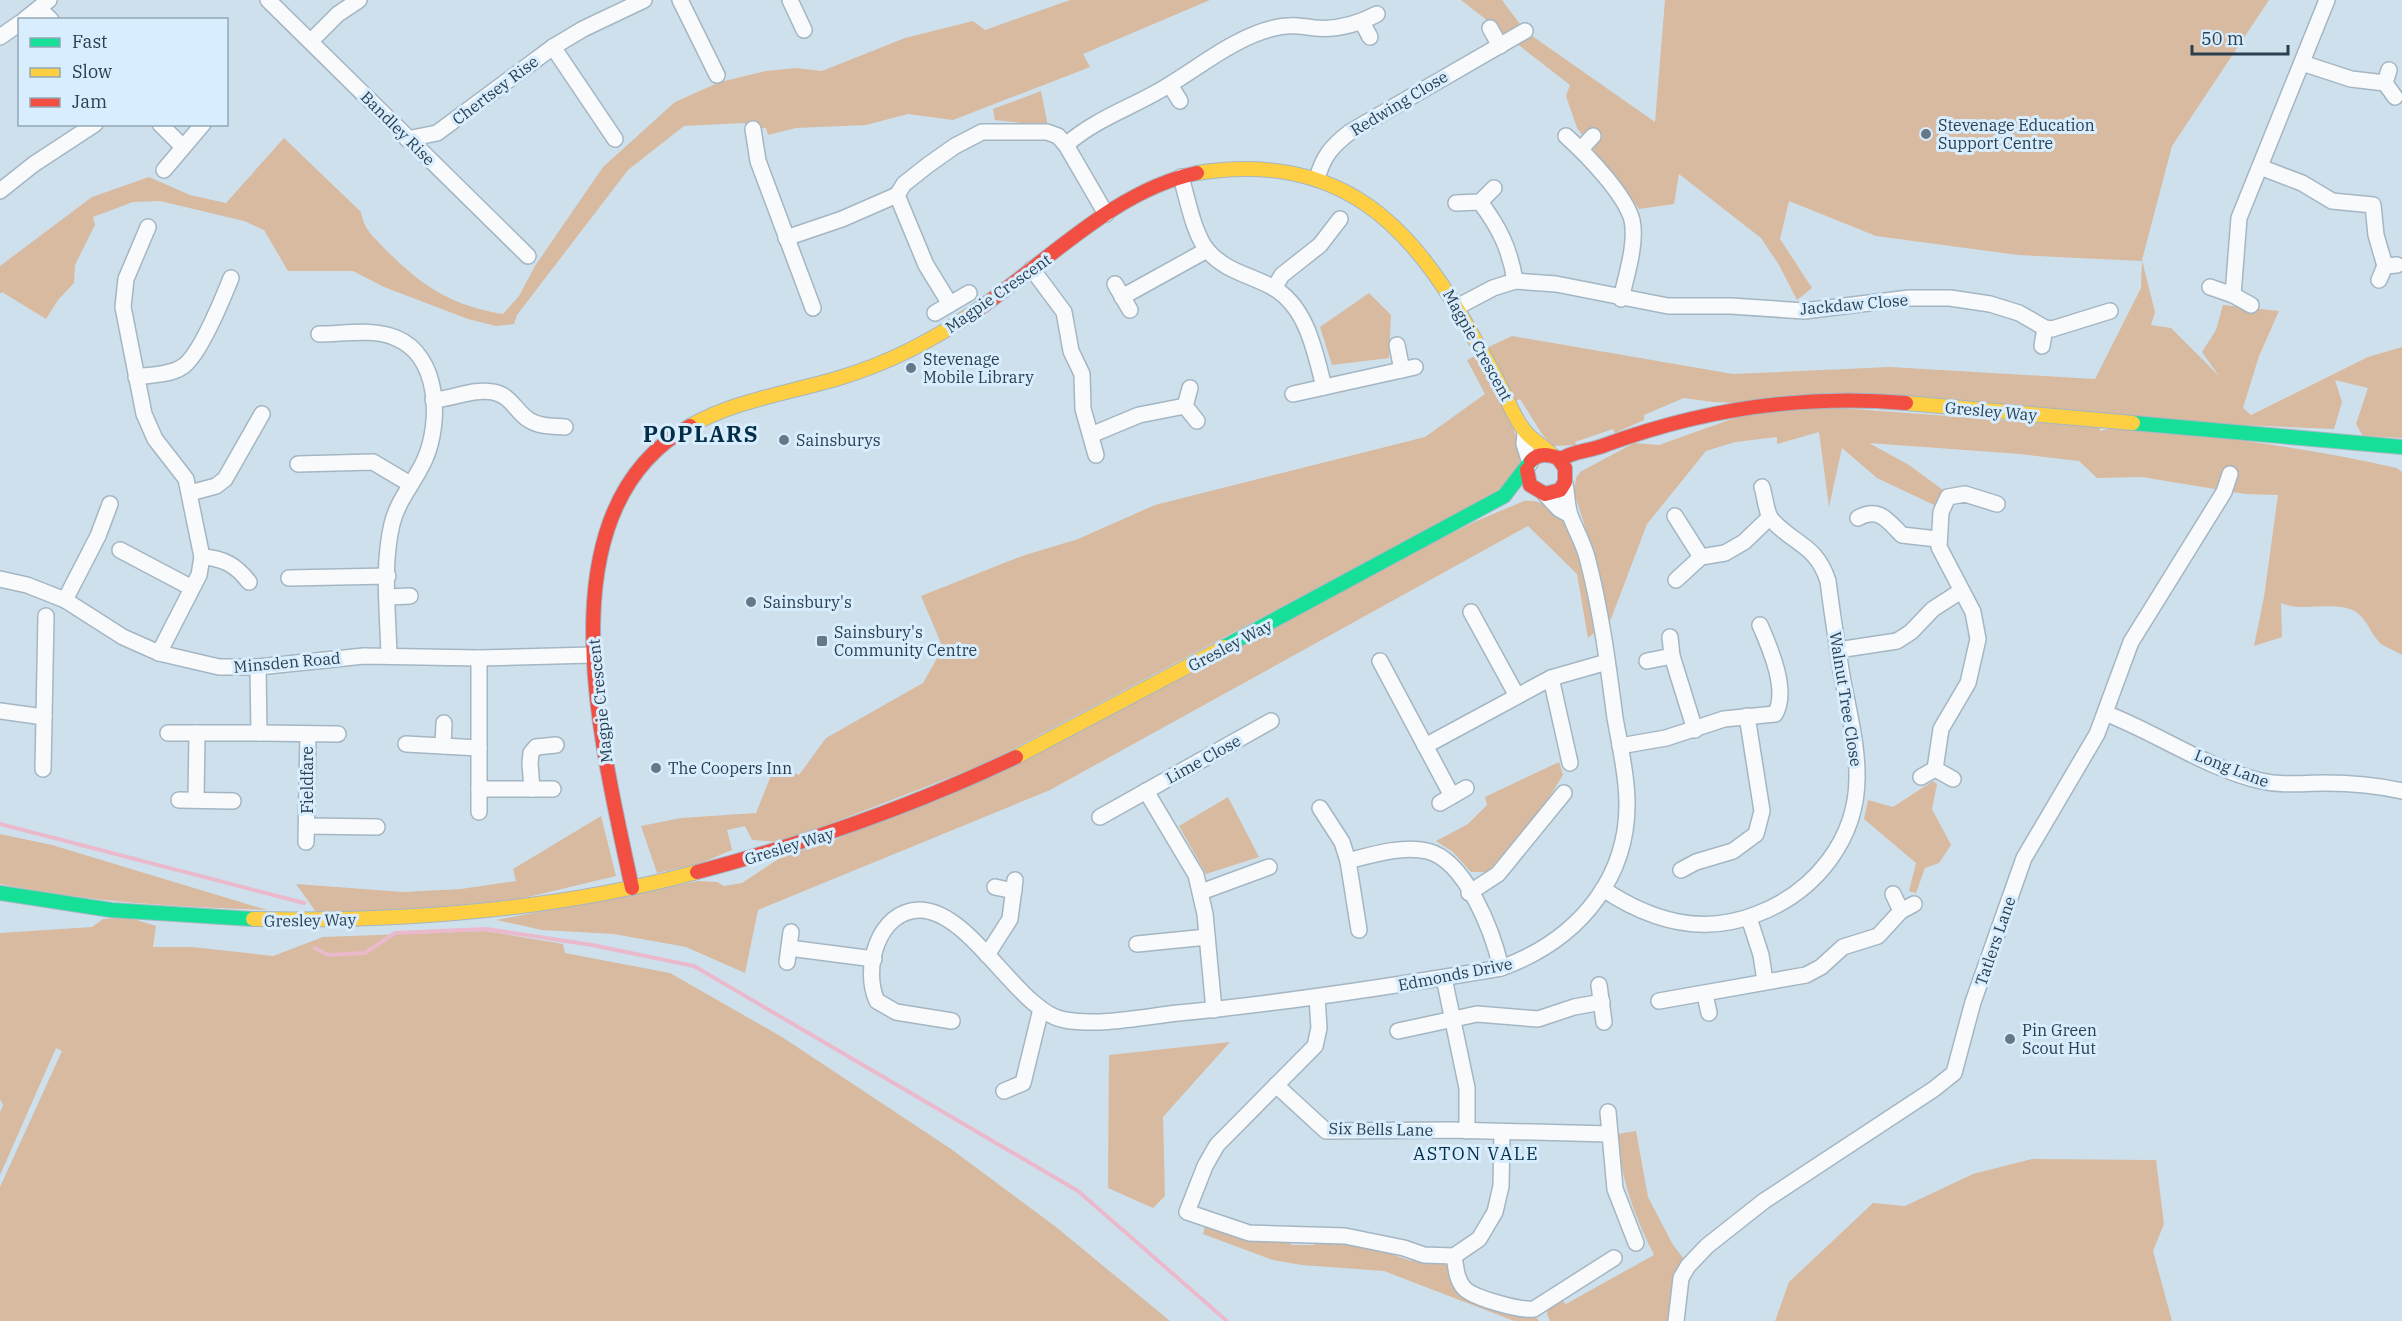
<svg xmlns="http://www.w3.org/2000/svg" width="2402" height="1321" font-family="'IBM Plex Serif',serif">
<style>
.green{fill:#d7ba9f}
.lines{fill:none;stroke-linecap:round;stroke-linejoin:round}
.stream{stroke:#eab9cc;stroke-width:4}
.street-casing{stroke:#a4b6c3;stroke-width:18}
.fast-casing{stroke:#a4b6c3;stroke-width:16}
.slow-casing{stroke:#a4b6c3;stroke-width:16}
.jam-casing{stroke:#a4b6c3;stroke-width:16}
.street{stroke:#f8fafc;stroke-width:15}
.fast{stroke:#16e098;stroke-width:14}
.slow{stroke:#ffcf43;stroke-width:14}
.jam{stroke:#f24e42;stroke-width:14}
.poi-dot{fill:#647887;stroke:#d8edfe;stroke-width:2}
.labels{text-anchor:middle;dominant-baseline:central;stroke-width:6;stroke-linejoin:round;paint-order:stroke}
.street-label{font-size:16px;fill:#2a4050;stroke:#d8edfe}
.poi-label{font-size:16px;fill:#2a4050;stroke:#d8edfe;text-anchor:start}
.neighbourhood-label{font-size:18px;letter-spacing:1.5px;fill:#042e47;stroke:#d8edfe}
.district-label{font-size:22px;font-weight:bold;letter-spacing:1.5px;fill:#042e47;stroke:#d8edfe}
</style>
<rect width="100%" height="100%" fill="#cfe0ed"/>
<g class="green">
<path d="M 1070,0 L 1210,0 L 1083,54 L 1090,67 L 953,120 L 908,114 L 866,125 L 796,128 L 768,135 L 766,128 L 751,128 L 744,123 L 684,126 L 628,170 L 517,315 L 514,324 L 496,326 L 468,319 L 384,287 L 353,271 L 288,271 L 264,230 L 244,221 L 160,201 L 133,202 L 93,217 L 95,225 L 75,265 L 74,283 L 58,300 L 46,319 L 2,292 L 0,294 L 0,266 L 92,197 L 149,177 L 190,195 L 226,203 L 284,138 L 361,212 C 364,230 374,237 386,250 C 422,286 452,306 503,314 L 519,296 L 535,266 L 603,167 L 675,102 L 720,82 L 766,71 L 795,68 L 822,71 L 905,38 L 973,21 L 985,30 Z"/>
<polygon points="1461,0 1502,0 1525,31 1655,122 1665,0 2269,0 2172,146 2142,260 2155,312 2151,325 2171,328 2219,376 2202,352 2216,330 2223,305 2279,311 2259,356 2243,408 2251,415 2368,357 2402,347 2402,438 2363,436 2356,424 2368,388 2335,380 2342,402 2334,429 1713,402 1684,398 1644,415 1644,420 1615,433 1613,429 1575,442 1576,445 1553,446 1542,434 1520,399 1516,401 1486,348 1512,336 1733,374 1890,367 2095,379 2141,288 2142,261 2018,255 1876,236 1789,201 1780,239 1812,288 1797,300 1779,265 1761,238 1679,174 1674,204 1639,209 1577,128 1566,96 1570,85"/>
<polygon points="1041,91 1048,126 995,120 993,109"/>
<polygon points="1369,293 1391,315 1389,358 1332,365 1320,327"/>
<path d="M 1476,355 C 1486,375 1528,443 1519,464 C 1515,474 1502,485 1495,494 L 985,764 L 783,842 L 752,840 L 745,826 L 727,830 L 732,850 L 699,864 L 657,873 L 641,826 L 681,818 L 756,813 L 776,763 L 799,775 L 826,738 L 923,683 L 943,648 L 921,596 L 1022,556 L 1078,539 L 1155,505 L 1425,437 L 1485,394 L 1467,360 Z"/>
<path d="M 1812,406 L 2100,427 L 2100,431 L 2119,426 C 2213,436 2305,447 2397,468 L 2402,472 L 2402,655 C 2396,651 2387,648 2381,644 C 2370,634 2366,614 2350,609 C 2325,602 2305,612 2281,603 L 2282,637 L 2254,646 L 2264,597 L 2278,495 L 2245,494 L 2142,477 L 2097,478 L 2079,461 L 2020,454 L 1869,443 L 1909,465 L 1947,493 L 1936,506 L 1877,478 L 1842,448 L 1829,507 L 1819,432 L 1777,444 L 1777,437 L 1735,442 L 1706,451 L 1647,524 L 1611,619 L 1606,623 L 1593,552 L 1574,492 L 1576,478 L 1580,472 L 1634,443 L 1659,445 L 1757,410 Z"/>
<path d="M 1524,501 C 1580,496 1587,594 1594,633 L 1588,638 L 1577,574 L 1528,526 L 1050,790 L 758,910 L 745,973 L 686,947 L 614,934 L 542,930 L 496,920 L 698,881 L 717,882 L 724,886 L 742,883 L 783,856 L 831,842 L 1474,522 Z"/>
<polygon points="1559,762 1563,775 1533,823 1487,872 1471,872 1453,852 1436,841 1468,824 1487,805 1485,797"/>
<polygon points="1933,781 1937,784 1932,809 1951,845 1939,863 1925,868 1916,893 1909,891 1916,863 1864,819 1868,800 1893,807"/>
<polygon points="1228,797 1259,857 1206,874 1179,826"/>
<polygon points="601,816 616,876 520,899 410,910 316,912 296,884 403,892 461,889 516,881 513,869"/>
<path d="M 0,834 L 52,845 L 267,910 C 178,907 88,902 0,884 Z"/>
<polygon points="127,917 156,926 153,947 192,947 273,956 323,937 486,931 563,944 565,953 670,973 782,1037 951,1149 1056,1227 1170,1321 0,1321 0,1187 62,1051 56,1048 0,1175 0,1112 3,1105 0,1099 0,933 92,927 103,919"/>
<polygon points="1230,1042 1163,1117 1165,1196 1153,1208 1108,1188 1109,1055"/>
<path d="M 1636,1131 L 1648,1197 L 1673,1245 L 1684,1259 L 1676,1273 L 1671,1321 L 1550,1321 L 1547,1314 L 1548,1306 L 1560,1298 L 1566,1304 L 1654,1255 C 1633,1212 1622,1182 1617,1134 Z"/>
<polygon points="2032,1159 2156,1160 2164,1224 2153,1251 2172,1321 1775,1321 1789,1282 1873,1203 1905,1206 1973,1174"/>
<polygon points="1205,1225 1287,1241 1292,1245 1314,1245 1319,1240 1385,1248 1388,1253 1411,1261 1416,1258 1448,1265 1452,1279 1536,1317 1539,1321 1514,1321 1384,1271 1302,1265 1273,1260 1203,1234"/>
</g>
<g class="lines">
<g class="stream">
<polyline points="0,824 304,903"/>
<polyline points="315,948 328,955 365,953 395,933 486,929 592,945 694,966 1078,1191 1227,1321"/>
</g>
<defs>
<g id="street">
<polyline points="268,0 528,256"/>
<polyline points="680,0 717,75"/>
<polyline points="790,0 804,30"/>
<polyline points="39,8 51,20"/>
<polyline points="24,20 49,0"/>
<polyline points="1362,22 1370,37"/>
<polyline points="1490,28 1500,46"/>
<polyline points="0,37 20,23"/>
<polyline points="311,41 338,14 359,0"/>
<polyline points="553,47 615,139"/>
<polyline points="2302,63 2351,79 2385,83"/>
<polyline points="2389,70 2385,83 2395,97"/>
<polyline points="1170,85 1180,101"/>
<polyline points="160,124 182,146"/>
<polyline points="753,129 758,161 813,308"/>
<path d="M 1566,136 C 1586,154 1625,194 1632,220 C 1637,244 1626,276 1621,299"/>
<polyline points="407,139 437,133 553,47 583,29 644,0"/>
<polyline points="1581,149 1593,136"/>
<polyline points="2260,167 2302,183 2332,201 2373,205 2376,235 2385,266"/>
<polyline points="164,170 203,124"/>
<path d="M 1181,177 C 1187,197 1194,236 1208,251 C 1225,271 1250,275 1272,287 C 1307,306 1315,352 1324,387"/>
<path d="M 1317,179 C 1323,156 1332,146 1350,132 L 1525,31"/>
<polyline points="0,191 34,164 95,124"/>
<polyline points="897,195 926,265 950,304"/>
<polyline points="1480,202 1494,188"/>
<path d="M 1456,203 L 1480,202 C 1499,227 1510,249 1515,281"/>
<path d="M 1106,214 L 1066,145 C 1096,118 1136,106 1169,85 C 1202,65 1236,37 1274,28 C 1288,24 1301,26 1315,28 C 1337,30 1358,24 1377,14"/>
<polyline points="148,227 126,279 123,307 144,414 155,439 186,479 202,557 199,575 159,653"/>
<polyline points="786,238 842,219 897,195 904,184 928,165 955,146 982,132 1047,132 1058,136 1066,145"/>
<polyline points="1032,269 1064,312 1071,351 1082,374 1083,409 1096,455"/>
<polyline points="2379,280 2385,266 2397,265"/>
<polyline points="1115,284 1130,310"/>
<polyline points="2210,287 2233,295 2251,305"/>
<polyline points="1274,288 1282,275 1320,245 1340,219"/>
<polyline points="2233,295 2239,218 2327,0"/>
<polyline points="1122,297 1207,250"/>
<polyline points="1457,307 1493,288 1515,281 1556,284 1668,306 1731,306 1804,311 1909,298 1950,298 1990,304 2019,313 2045,328 2052,329 2110,311"/>
<polyline points="935,313 969,293"/>
<path d="M 319,334 C 344,334 373,328 396,338 C 440,356 441,422 425,459 C 415,482 398,499 392,524 C 382,566 388,613 389,656"/>
<polyline points="1397,345 1402,370"/>
<polyline points="2042,346 2045,328"/>
<path d="M 136,377 C 150,375 170,375 182,367 C 199,357 223,298 231,278"/>
<polyline points="1293,394 1415,367"/>
<path d="M 433,400 C 453,399 474,388 493,392 C 511,395 515,411 529,420 C 540,427 553,426 565,427"/>
<polyline points="1185,406 1190,388"/>
<polyline points="1525,433 1524,444 1530,463"/>
<polyline points="1091,435 1139,415 1185,406 1197,421"/>
<polyline points="298,464 373,462 410,484"/>
<polyline points="190,493 216,486 225,479 262,414"/>
<polyline points="1545,494 1559,509 1570,515"/>
<polyline points="1675,516 1701,557"/>
<path d="M 1858,518 C 1879,506 1888,521 1902,535 L 1937,539"/>
<polyline points="120,550 192,588"/>
<path d="M 202,557 C 223,558 236,565 249,582"/>
<polyline points="289,578 388,576"/>
<polyline points="0,579 27,585 65,600 123,637 159,653 219,667 258,667 364,656 479,658 592,655"/>
<polyline points="1676,580 1701,557 1725,553 1744,542 1770,517"/>
<polyline points="388,597 410,596"/>
<polyline points="65,600 98,536 110,504"/>
<polyline points="1471,612 1517,696"/>
<polyline points="1670,637 1672,656 1695,730"/>
<polyline points="1838,650 1897,641 1911,632 1933,609 1961,591"/>
<polyline points="479,658 479,812"/>
<polyline points="1380,661 1452,796"/>
<polyline points="1647,661 1672,656"/>
<polyline points="1551,678 1570,763"/>
<polyline points="0,711 44,717"/>
<path d="M 2105,713 C 2157,733 2206,768 2261,781 C 2283,786 2302,783 2325,783 C 2351,783 2376,785 2402,791"/>
<polyline points="168,733 259,733 258,667"/>
<polyline points="259,733 338,734"/>
<polyline points="406,744 479,748"/>
<polyline points="443,746 444,723"/>
<polyline points="1425,746 1551,678 1607,662"/>
<path d="M 1620,746 L 1666,738 L 1724,719 L 1775,714 C 1789,691 1770,648 1760,625"/>
<polyline points="43,769 46,616"/>
<polyline points="1935,769 1941,729 1968,683 1978,639 1973,612 1939,547 1941,512 1948,497 1965,494 1997,504"/>
<polyline points="1935,769 1953,779"/>
<polyline points="1921,777 1935,769"/>
<polyline points="479,789 553,789"/>
<polyline points="532,789 530,763 531,753 536,747 556,745"/>
<polyline points="1146,791 1196,875 1205,914 1214,1010"/>
<polyline points="179,800 233,801"/>
<polyline points="196,800 197,733"/>
<polyline points="1440,803 1466,788"/>
<polyline points="1320,808 1342,842 1348,861 1359,930"/>
<polyline points="1100,817 1271,721"/>
<polyline points="307,826 377,827"/>
<polyline points="306,842 308,734"/>
<path d="M 1348,861 C 1371,855 1403,845 1427,851 C 1466,860 1493,933 1501,968"/>
<polyline points="1681,870 1696,862 1733,851 1756,834 1762,811 1747,716"/>
<polyline points="995,887 1014,891"/>
<path d="M 1603,889 C 1651,921 1702,936 1757,914 C 1815,892 1858,839 1857,775 C 1857,742 1848,709 1842,676 C 1837,645 1832,613 1828,581 C 1816,544 1794,545 1771,519 C 1766,512 1765,496 1762,487"/>
<polyline points="1201,892 1269,867"/>
<polyline points="1469,893 1498,874 1564,793"/>
<polyline points="1893,894 1901,911"/>
<polyline points="1749,918 1761,955 1765,981"/>
<polyline points="1137,944 1207,937"/>
<polyline points="789,948 874,959"/>
<polyline points="987,955 1010,919 1015,880"/>
<polyline points="787,962 791,932"/>
<polyline points="1444,978 1467,1088 1467,1131"/>
<polyline points="1599,985 1604,1022"/>
<polyline points="1705,995 1709,1013"/>
<polyline points="1317,997 1319,1028 1315,1046 1217,1145 1205,1166 1187,1212 1249,1233 1345,1236 1404,1248 1424,1255 1454,1256 1479,1239 1495,1212 1501,1186 1502,1132"/>
<polyline points="1659,1001 1806,975 1821,967 1843,947 1878,936 1901,911 1914,904"/>
<path d="M 952,1021 L 896,1012 L 877,1001 C 862,969 878,910 920,910 C 972,911 1019,1013 1065,1020 C 1101,1026 1142,1017 1178,1013 C 1286,1003 1394,986 1501,968 C 1581,939 1635,873 1626,785 C 1624,763 1619,740 1615,718 C 1608,664 1601,610 1587,557 C 1583,542 1575,529 1570,515 C 1567,506 1567,494 1565,484"/>
<polyline points="1398,1031 1477,1014 1538,1019 1574,1007 1602,1002"/>
<polyline points="1276,1085 1326,1131 1450,1130 1609,1134"/>
<polyline points="1004,1091 1023,1083 1041,1009"/>
<polyline points="1608,1112 1615,1189 1636,1243"/>
<path d="M 1454,1256 C 1456,1267 1456,1279 1464,1288 C 1473,1298 1521,1311 1534,1309 L 1614,1258"/>
<polyline points="1676,1321 1681,1278 1688,1266 1707,1246 1764,1201 1934,1089 1954,1073 1973,1002 2024,858 2097,734 2131,642 2224,492 2230,474"/>
</g>
<g id="fast">
<polyline points="2133,423 2402,447"/>
<polyline points="1224,647 1504,496 1531,461"/>
<polyline points="0,893 111,910 253,919"/>
</g>
<g id="slow">
<path d="M 1197,173 C 1339,151 1410,221 1474,338 C 1483,354 1492,369 1500,386 C 1508,401 1514,417 1524,430 C 1531,440 1543,445 1551,454"/>
<polyline points="1906,403 2133,423"/>
<path d="M 690,426 C 736,400 789,393 839,378 C 890,363 937,338 980,308"/>
<polyline points="1016,757 1224,647"/>
<path d="M 253,919 C 402,922 553,911 697,872"/>
</g>
<g id="jam">
<path d="M 980,308 C 1047,262 1115,190 1197,173"/>
<path d="M 1561,459 C 1574,451 1590,451 1605,445 C 1703,409 1801,394 1906,403"/>
<path d="M 1527,470 L 1530,485 L 1545,494 L 1560,490 L 1565,482 L 1565,468 L 1558,458 C 1548,454 1538,453 1531,461"/>
<path d="M 697,872 C 807,843 913,806 1016,757"/>
<path d="M 632,888 C 604,753 537,511 690,426"/>
</g>
</defs>
<use href="#street" class="street-casing"/>
<use href="#fast" class="fast-casing"/>
<use href="#slow" class="slow-casing"/>
<use href="#jam" class="jam-casing"/>
<use href="#street" class="street"/>
<use href="#fast" class="fast"/>
<use href="#slow" class="slow"/>
<use href="#jam" class="jam"/>
</g>
<g class="poi-dot">
<circle cx="1926" cy="134" r="6"/>
<circle cx="911" cy="368" r="6"/>
<circle cx="784" cy="440" r="6"/>
<circle cx="751" cy="602" r="6"/>
<rect x="816" y="635" width="12" height="12" rx="3"/>
<circle cx="656" cy="768" r="6"/>
<circle cx="2010" cy="1039" r="6"/>
</g>
<g class="labels">
<g class="street-label">
<text transform="translate(495 90) rotate(-37)">Chertsey Rise</text>
<text transform="translate(1399 103) rotate(-31)">Redwing Close</text>
<text transform="translate(398 128) rotate(45)">Bandley Rise</text>
<text transform="translate(998 293) rotate(-35)">Magpie Crescent</text>
<text transform="translate(1854 304) rotate(-5)">Jackdaw Close</text>
<text transform="translate(1478 345) rotate(61)">Magpie Crescent</text>
<text transform="translate(1991 411) rotate(5)">Gresley Way</text>
<text transform="translate(1230 645) rotate(-28)">Gresley Way</text>
<text transform="translate(287 662) rotate(-5)">Minsden Road</text>
<text transform="translate(1846 699) rotate(81)">Walnut Tree Close</text>
<text transform="translate(600 701) rotate(-96)">Magpie Crescent</text>
<text transform="translate(1203 759) rotate(-29)">Lime Close</text>
<text transform="translate(2232 768) rotate(21)">Long Lane</text>
<text transform="translate(307 780) rotate(-90)">Fieldfare</text>
<text transform="translate(789 846) rotate(-17)">Gresley Way</text>
<text transform="translate(310 920) rotate(-1)">Gresley Way</text>
<text transform="translate(1995 941) rotate(-71)">Tatlers Lane</text>
<text transform="translate(1455 974) rotate(-11)">Edmonds Drive</text>
<text transform="translate(1381 1129) rotate(1)">Six Bells Lane</text>
</g>
<g class="poi-label">
<text x="1938" y="125">Stevenage Education<tspan x="1938" dy="18">Support Centre</tspan></text>
<text x="923" y="359">Stevenage<tspan x="923" dy="18">Mobile Library</tspan></text>
<text x="796" y="440">Sainsburys</text>
<text x="763" y="602">Sainsbury's</text>
<text x="834" y="632">Sainsbury's<tspan x="834" dy="18">Community Centre</tspan></text>
<text x="668" y="768">The Coopers Inn</text>
<text x="2022" y="1030">Pin Green<tspan x="2022" dy="18">Scout Hut</tspan></text>
</g>
<g class="neighbourhood-label">
<text x="1476" y="1153">ASTON VALE</text>
</g>
<g class="district-label">
<text x="701" y="433">POPLARS</text>
</g>
</g>
<rect x="18" y="18" width="210" height="108" fill="#d8edfe" stroke="#92a8b8" stroke-width="1.5"/>
<rect x="30" y="38" width="30" height="9" fill="#16e098" stroke="#92a8b8" stroke-width="1.5"/>
<text x="72" y="48" font-size="18" fill="#2a4050">Fast</text>
<rect x="30" y="68" width="30" height="9" fill="#ffcf43" stroke="#92a8b8" stroke-width="1.5"/>
<text x="72" y="78" font-size="18" fill="#2a4050">Slow</text>
<rect x="30" y="98" width="30" height="9" fill="#f24e42" stroke="#92a8b8" stroke-width="1.5"/>
<text x="72" y="108" font-size="18" fill="#2a4050">Jam</text>
<path d="M2192 45v9h96v-9" fill="none" stroke="#2a4050" stroke-width="3"/>
<text x="2201" y="45" font-size="18" fill="#2a4050" stroke="#d8edfe" stroke-width="4.5" paint-order="stroke">50 m</text>
</svg>
